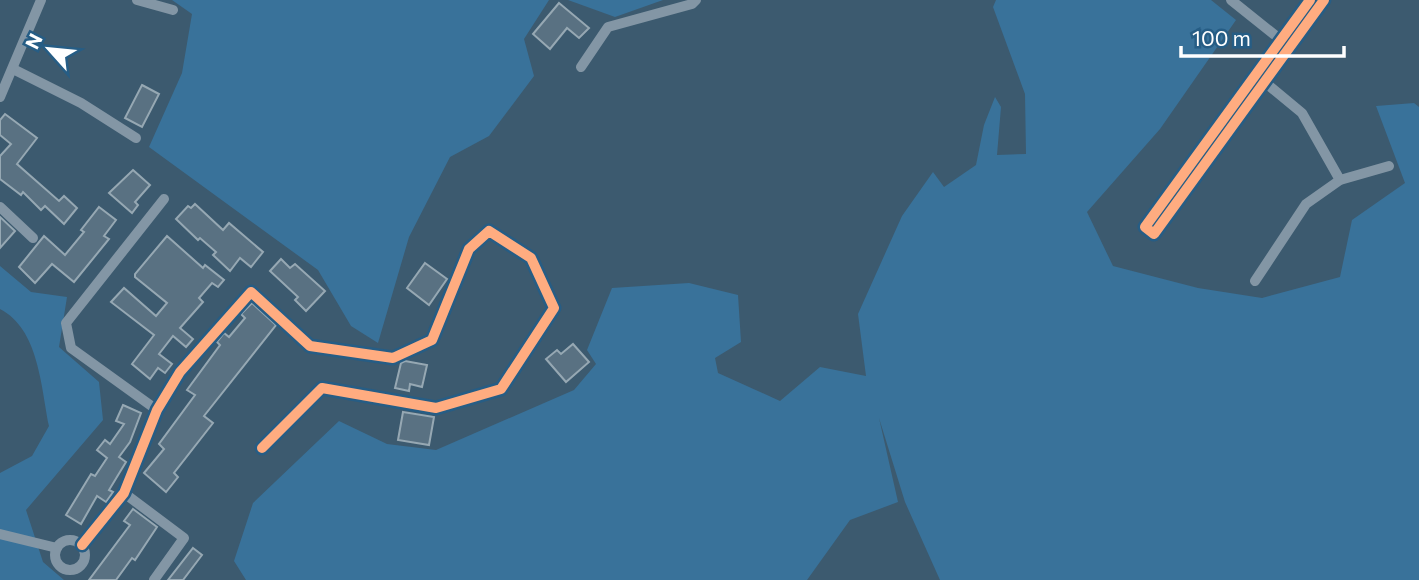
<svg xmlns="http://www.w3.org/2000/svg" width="1419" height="580" font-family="Commissioner,sans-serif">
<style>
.green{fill:#39729a}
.building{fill:#597182;stroke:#96a8b3;stroke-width:2}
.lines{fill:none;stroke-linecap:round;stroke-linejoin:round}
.street{stroke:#8396a5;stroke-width:10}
.cycleway-casing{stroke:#265d85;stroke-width:15}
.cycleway{stroke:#ffac80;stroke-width:10}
</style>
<rect width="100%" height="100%" fill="#3c5a6f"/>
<g class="green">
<polygon points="172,0 549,0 524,39 534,76 489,136 450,157 409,237 378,343 351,326 318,270 149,147 182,73 192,14"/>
<polygon points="568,0 663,0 615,17"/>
<polygon points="996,0 1211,0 1236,20 1160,129 1087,212 1113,266 1198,288 1262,298 1340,277 1352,220 1405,183 1376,106 1414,103 1419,107 1419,580 940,580 905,502 879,418 898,502 850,520 807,580 246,580 234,561 253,503 339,421 387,444 436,450 574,390 596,364 587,350 612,288 689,283 738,295 741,342 715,358 718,373 780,401 820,367 866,376 858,314 902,216 933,172 944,187 976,165 984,125 995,97 1001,107 997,155 1026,154 1025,94 993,7"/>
<path d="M 0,266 L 31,292 L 67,297 L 59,347 L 99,382 L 103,420 L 26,510 L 43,562 L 64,580 L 0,580 L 0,473 L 32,456 L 49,426 C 41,387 39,329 0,309 Z"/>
</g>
<g class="building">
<polygon points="559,3 589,28 579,38 567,28 550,49 533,34"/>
<polygon points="142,85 159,94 142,127 125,118"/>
<polygon points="5,114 37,138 17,164 59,201 64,196 77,208 64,224 45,206 41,210 23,192 21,195 0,179 0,156 11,144 0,135 0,120"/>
<polygon points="133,170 150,185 135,202 138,205 132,213 109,193"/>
<polygon points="195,204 223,230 229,223 263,252 251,267 240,258 230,271 213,255 216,252 200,238 198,240 176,219 188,206 191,208"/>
<polygon points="99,207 116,220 104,236 109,239 74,282 52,264 35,283 19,267 44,236 65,255 84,232 81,230"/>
<polygon points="0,217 15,231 0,248"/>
<polygon points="167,236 203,268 205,265 224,280 218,287 212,283 199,298 203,302 180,328 193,339 186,347 173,336 159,354 172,364 165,373 158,368 150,379 132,364 154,335 111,302 124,288 156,316 167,303 135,277 135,274"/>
<polygon points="281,259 290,268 295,264 325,291 306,311 295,300 298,297 270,271"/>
<polygon points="425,263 447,279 429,305 407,288"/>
<polygon points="252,303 276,325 204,416 213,423 174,473 178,477 166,492 144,473 164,449 159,444 195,395 187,390 220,345 217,342 224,333 229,337 245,318 241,314"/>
<polygon points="573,344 589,362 566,382 546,359 557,350 561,354"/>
<polygon points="405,361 427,365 422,387 410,384 409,391 395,388 401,363"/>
<polygon points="123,405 141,413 130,442 119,457 126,462 109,490 113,492 106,502 97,496 81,524 66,515 91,474 95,476 107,458 97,450 105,440 110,444 124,424 116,421"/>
<polygon points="403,412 434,417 429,445 398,440"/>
<polygon points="133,509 157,527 135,560 132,558 116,580 89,580 130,525 124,521"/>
<polygon points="193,548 202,555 183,580 168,580"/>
</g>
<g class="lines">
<g class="street">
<polyline points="137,0 173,10"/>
<polyline points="1231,0 1281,40"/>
<polyline points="1310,0 1145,227 1154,234 1324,0"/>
<polyline points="581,67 608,27 692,4 696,0"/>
<polyline points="13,69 81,103 136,138"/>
<polyline points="1262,80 1302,113 1340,180"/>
<polyline points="0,97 41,0"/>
<polyline points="0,207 33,238"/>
<polyline points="1255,281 1306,204 1340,180 1389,166"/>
<polyline points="157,410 71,348 66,323 164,199"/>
<polyline points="124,493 184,538 154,580"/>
<polyline points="0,534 57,548"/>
<circle cx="70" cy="555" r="15"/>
<polyline points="82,545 124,493 157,410 180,372 251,292 310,346 393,358 432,340 469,249 489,231 531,258 554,308 501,389 436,408 322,388 262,448"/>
</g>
<defs>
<g id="cycleway">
<polyline points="1310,0 1145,227 1154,234 1324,0"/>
<polyline points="82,545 124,493 157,410 180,372 251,292 310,346 393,358 432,340 469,249 489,231 531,258 554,308 501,389 436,408 322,388 262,448"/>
</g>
</defs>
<use href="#cycleway" class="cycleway-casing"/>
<use href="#cycleway" class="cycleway"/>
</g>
<g transform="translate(49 49) rotate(297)" stroke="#265d85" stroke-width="5" paint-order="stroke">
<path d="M0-5L12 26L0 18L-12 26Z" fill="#ffffff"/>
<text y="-10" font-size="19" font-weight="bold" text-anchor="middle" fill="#ffffff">N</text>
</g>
<path d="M1181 46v10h163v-10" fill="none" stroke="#ffffff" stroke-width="3.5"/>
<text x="1192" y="46" font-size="21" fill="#ffffff" stroke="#265d85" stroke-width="5" paint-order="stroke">100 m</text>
</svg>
